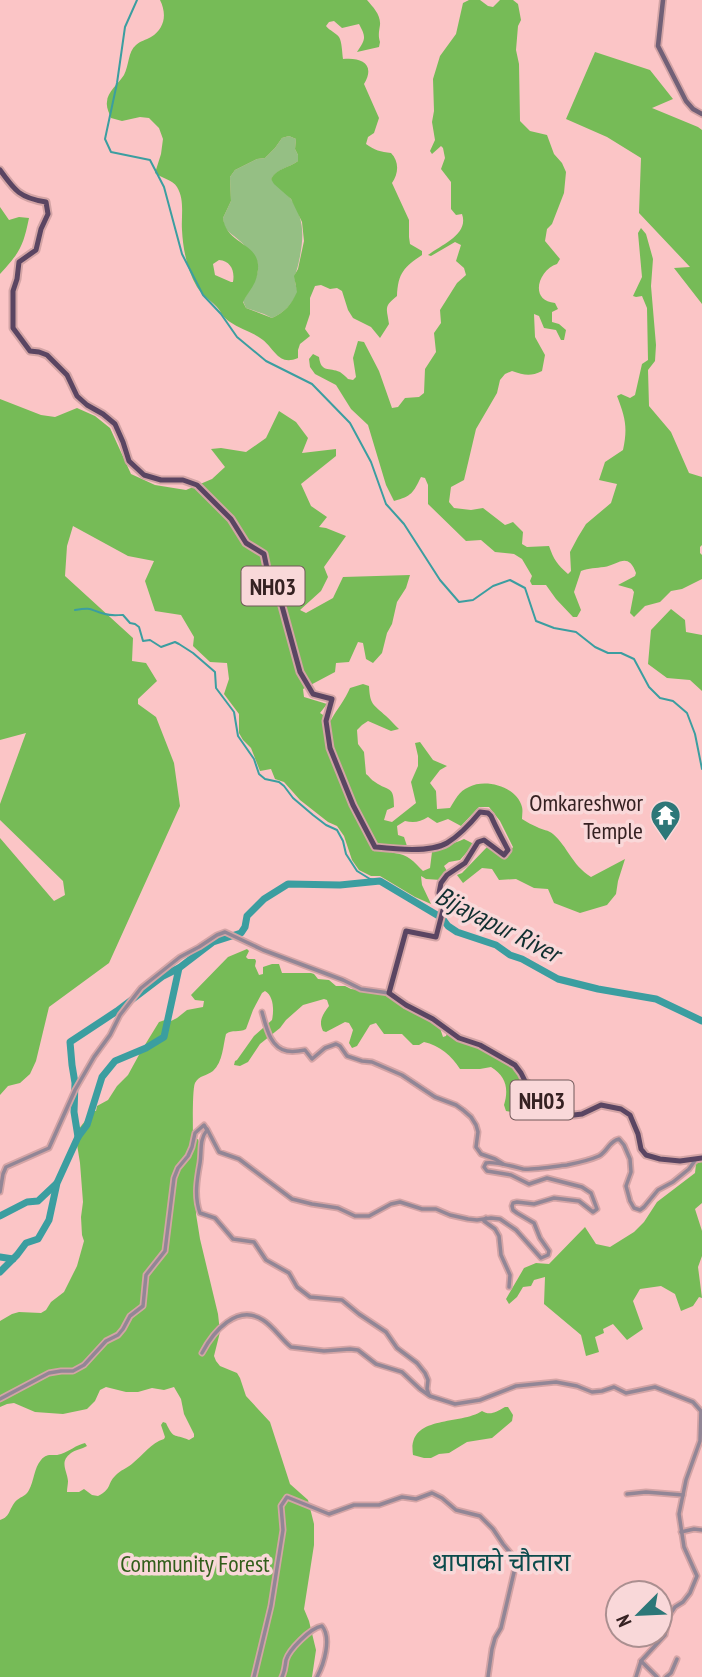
<svg xmlns="http://www.w3.org/2000/svg" width="702" height="1677" font-family="'PT Sans Narrow','Noto Sans Devanagari',sans-serif">
<style>
.green{fill:#95bf84}
.forest{fill:#76bb57;fill-rule:evenodd}
.lines{fill:none;stroke-linecap:round;stroke-linejoin:round}
.stream{stroke:#3b9ea0;stroke-width:2}
.river{stroke:#3b9ea0;stroke-width:7}
.street-casing{stroke:#d3a4a5;stroke-width:7}
.secondary-casing{stroke:#d3a4a5;stroke-width:8}
.primary-casing{stroke:#d3a4a5;stroke-width:9}
.street{stroke:#928696;stroke-width:3.5}
.secondary{stroke:#716077;stroke-width:4.5}
.primary{stroke:#5a4562;stroke-width:5}
.labels{text-anchor:middle;dominant-baseline:central;stroke-width:7;stroke-linejoin:round;paint-order:stroke}
.shield{fill:#f9d8d9;stroke:#705859;stroke-width:2}
.shield-label{font-size:23px;font-weight:bold;fill:#352122}
.poi-label{font-size:24px;fill:#352122;stroke:#f9d8d9;text-anchor:end}
.park-label{font-size:24px;fill:#315d1a;stroke:#f9d8d9}
.water-label{font-size:26px;font-style:italic;fill:#102f30;stroke:#f9d8d9}
.neighbourhood-label{font-size:26px;fill:#0a4b4c;stroke:#f9d8d9}
</style>
<rect width="100%" height="100%" fill="#fbc5c6"/>
<path class="green" d="M 289,136 L 296,139 L 295,149 L 298,155 L 298,161 C 289,168 278,168 271,179 C 277,186 285,191 290,198 C 305,218 304,238 299,261 C 296,276 292,276 298,292 C 291,305 285,312 272,318 L 264,314 L 246,308 L 243,301 C 263,267 266,263 234,236 C 226,230 224,228 223,218 L 231,201 L 230,177 L 235,170 L 257,159 L 265,158 L 275,148 L 282,138 Z"/>
<g class="forest">
<path d="M 160,0 L 367,0 C 373,7 381,15 380,25 C 379,32 378,35 380,42 L 379,47 L 357,52 C 366,39 366,37 359,24 L 342,28 L 334,21 L 329,22 L 326,26 C 330,31 335,32 339,37 C 342,42 342,52 343,59 C 361,57 376,64 364,84 L 379,118 L 374,133 L 368,137 L 366,144 C 374,150 381,152 391,153 C 399,161 399,173 392,183 L 409,220 L 409,237 L 410,244 L 422,251 L 422,255 C 404,267 398,273 397,296 C 383,307 387,308 389,324 L 380,338 L 371,327 L 353,318 L 348,310 L 342,291 L 337,288 L 330,289 L 321,285 L 315,286 L 310,298 L 310,314 L 305,329 L 310,336 L 300,344 L 298,350 L 298,358 C 279,366 275,350 263,340 C 253,332 240,329 230,322 C 223,318 221,311 216,306 C 209,299 202,295 197,287 C 187,270 183,249 182,230 C 181,216 185,200 177,187 C 173,180 161,178 155,173 L 161,154 L 163,139 L 159,128 L 149,118 L 140,117 L 122,121 L 111,118 C 109,113 106,107 107,102 C 107,92 119,83 124,75 C 129,66 128,51 136,45 C 140,41 146,40 151,37 C 165,28 167,14 160,0 ZM 289,136 L 296,139 L 295,149 L 298,155 L 298,161 C 289,168 277,168 271,179 L 274,184 L 291,199 L 302,222 L 304,241 L 298,269 L 294,276 L 297,292 C 291,305 285,312 272,318 L 246,308 L 243,302 C 246,295 252,289 255,282 C 270,241 227,249 223,218 L 231,201 L 230,177 L 235,170 L 257,159 L 265,158 L 275,148 L 282,138 ZM 219,260 C 231,261 235,271 233,282 L 231,282 L 215,275 L 213,264 Z"/>
<path d="M 469,0 L 480,0 L 488,6 L 493,7 L 500,0 L 513,0 L 518,4 L 521,20 L 518,26 L 516,50 L 519,64 L 520,121 L 530,131 L 547,135 L 554,154 L 562,163 L 566,172 L 564,193 L 552,224 L 547,229 L 545,241 L 560,259 L 557,264 C 538,270 529,301 555,303 L 558,309 L 552,312 L 552,322 L 559,324 L 566,330 L 564,340 L 561,340 L 556,330 L 544,328 L 539,316 L 534,314 L 535,337 L 545,355 L 542,371 C 530,377 524,375 512,371 L 505,374 L 500,380 L 497,393 L 476,429 L 464,480 L 451,487 L 449,502 L 454,508 L 471,510 L 483,508 L 505,525 L 513,522 L 523,532 L 522,544 L 527,547 L 549,546 C 554,560 557,564 568,574 L 571,571 L 570,552 L 578,537 L 586,524 L 611,503 L 617,484 L 599,480 L 605,462 L 623,450 C 628,427 625,417 617,396 L 621,394 L 630,398 L 635,395 L 642,364 L 648,360 L 647,308 L 642,296 L 636,297 L 633,296 L 642,277 L 638,233 L 641,228 L 646,234 L 653,259 L 651,286 L 656,345 L 655,361 L 648,370 L 649,406 L 671,432 L 689,473 L 702,477 L 702,545 L 700,547 L 700,553 L 702,555 L 702,579 L 682,589 L 671,591 L 660,602 L 645,606 L 634,617 L 630,613 L 634,592 L 632,589 L 618,585 L 635,576 L 636,573 C 628,551 618,565 604,567 C 596,568 589,568 581,571 L 574,592 L 581,610 L 577,617 L 573,617 L 556,599 L 546,585 L 532,585 L 530,581 L 532,576 L 522,559 L 514,554 L 495,552 L 481,540 L 466,541 L 428,504 L 428,485 L 425,478 L 421,477 C 413,493 412,496 394,501 L 386,485 L 368,425 L 351,409 L 336,385 L 315,374 L 310,367 L 309,359 L 313,354 L 319,357 C 321,373 329,367 340,372 C 343,374 346,377 348,379 L 353,380 L 356,377 L 353,358 L 358,341 L 364,342 L 379,371 L 392,408 L 398,407 L 405,398 L 419,397 L 424,393 L 425,369 L 436,352 L 434,333 L 441,323 L 440,310 L 457,283 L 466,275 L 464,268 L 456,261 L 461,245 L 455,242 L 431,256 L 428,255 C 443,244 469,234 462,214 L 456,215 L 451,209 L 451,182 L 441,169 L 445,158 L 443,148 L 441,146 L 432,154 L 430,151 L 435,140 L 432,122 L 434,111 L 433,79 L 440,56 L 456,34 L 463,3 Z"/>
<polygon points="595,52 650,70 673,99 652,108 698,127 702,130 702,304 674,268 690,267 639,213 641,158 607,137 566,119"/>
<path d="M 0,207 L 9,220 L 19,217 L 29,218 C 23,247 20,252 0,274 Z"/>
<path d="M 0,399 L 41,415 L 55,417 L 77,408 L 95,416 L 110,428 L 131,474 L 155,485 L 186,490 L 212,479 L 225,467 L 211,449 L 221,448 L 246,452 L 266,438 L 279,411 L 296,422 L 308,438 L 302,453 L 336,449 L 336,456 L 301,484 L 311,506 L 327,517 L 319,527 L 326,528 L 346,536 L 324,567 L 328,577 L 321,591 L 300,610 L 306,613 L 333,598 L 343,577 L 410,575 L 406,588 L 397,602 L 392,624 L 387,633 L 382,653 L 373,663 L 366,659 L 363,643 L 358,642 L 349,662 L 336,663 L 335,672 L 303,689 L 304,697 L 327,704 L 320,713 L 331,720 C 337,709 345,700 350,688 L 363,684 L 369,686 C 370,705 373,704 386,716 C 391,720 394,725 399,729 L 391,731 L 368,721 L 362,725 L 357,730 L 358,744 L 364,752 L 366,774 C 369,776 371,780 375,782 C 389,792 394,785 394,807 L 387,810 L 384,820 L 392,822 L 416,803 L 411,782 L 418,766 L 418,756 L 415,743 L 420,742 L 433,760 L 447,766 L 440,770 L 430,783 L 436,791 L 437,809 L 450,808 C 455,800 459,791 469,787 C 486,778 517,787 522,807 C 523,811 522,815 522,819 C 527,822 532,825 537,827 C 542,830 549,830 553,834 C 568,847 571,864 591,877 L 625,859 L 618,881 L 616,894 L 607,905 L 580,913 L 554,903 L 548,889 L 534,888 L 516,879 L 499,880 L 492,869 L 482,868 L 463,883 L 457,875 L 462,873 L 488,846 L 500,857 L 507,858 L 513,847 L 500,821 L 489,807 L 479,807 L 461,826 L 448,819 L 437,823 L 428,817 C 420,822 414,823 405,821 L 397,826 L 398,835 L 404,837 L 407,846 L 398,846 L 394,853 C 408,854 414,862 423,871 L 430,868 L 432,852 C 441,845 454,844 464,839 L 474,844 L 460,860 L 449,862 L 444,866 L 447,871 L 441,880 L 426,879 L 421,876 L 422,885 L 431,904 L 415,897 L 380,876 L 371,876 L 359,870 L 352,860 L 344,836 L 337,826 L 328,822 L 300,800 L 284,782 L 275,779 L 271,769 L 260,771 L 251,748 L 243,740 L 239,733 L 239,714 L 224,694 L 229,679 L 227,663 L 210,662 L 193,646 L 194,637 L 181,615 L 155,611 L 145,581 L 154,561 L 128,556 L 73,526 L 67,546 L 65,576 L 133,638 L 132,661 L 146,663 L 157,681 L 138,699 L 138,704 L 156,717 L 174,763 L 180,806 L 109,963 L 49,1007 L 36,1061 L 30,1074 L 20,1083 L 8,1086 L 0,1095 L 0,838 L 54,901 L 65,895 L 63,881 L 0,820 L 0,804 L 26,733 L 0,740 Z"/>
<polygon points="671,609 685,620 686,632 702,635 702,691 690,680 667,678 648,664 651,630"/>
<path d="M 247,949 L 249,951 L 246,957 L 248,959 L 255,959 L 256,961 L 255,966 L 259,975 L 263,974 L 263,967 L 272,964 L 279,964 L 282,973 L 311,973 L 314,974 L 318,979 L 329,980 L 336,986 L 345,986 L 351,989 L 387,994 L 434,1021 L 439,1025 L 443,1037 L 446,1036 L 447,1033 L 450,1033 L 510,1065 L 535,1094 L 533,1100 L 524,1102 L 512,1112 L 506,1111 L 504,1105 C 509,1089 506,1076 491,1067 L 480,1069 L 460,1069 C 452,1056 439,1045 424,1042 L 419,1045 L 413,1045 L 402,1034 L 384,1034 L 376,1023 L 370,1025 L 357,1046 L 352,1048 L 349,1043 L 353,1030 L 349,1023 L 345,1022 L 326,1032 L 323,1031 C 318,1021 323,1014 329,1006 L 327,1000 L 324,999 L 303,1005 L 286,1020 L 280,1028 L 260,1044 L 248,1062 L 240,1066 L 234,1065 L 235,1061 L 237,1060 L 254,1036 L 272,1020 C 274,1011 274,996 265,991 L 262,993 L 253,1010 L 246,1029 C 239,1033 232,1029 226,1034 C 223,1045 223,1062 213,1071 C 207,1076 199,1075 195,1083 C 192,1090 193,1131 193,1140 L 198,1139 L 200,1145 L 197,1168 L 195,1175 L 196,1214 L 200,1239 L 218,1314 L 220,1332 L 214,1356 L 216,1361 L 220,1366 L 237,1373 L 240,1378 L 246,1396 L 270,1422 L 290,1484 L 308,1500 L 314,1524 L 314,1545 L 304,1609 L 309,1621 L 316,1650 L 312,1677 L 0,1677 L 0,1520 C 11,1517 9,1507 17,1500 C 22,1496 26,1496 29,1490 C 34,1481 34,1468 41,1460 C 48,1452 53,1457 61,1454 C 70,1451 76,1445 85,1443 L 87,1446 C 82,1449 75,1450 71,1453 C 59,1462 67,1470 68,1481 C 68,1484 67,1488 67,1492 L 79,1492 L 84,1489 L 92,1495 L 98,1496 C 112,1489 107,1484 115,1476 C 120,1470 128,1468 133,1463 C 143,1455 151,1443 164,1439 L 165,1437 L 161,1425 L 163,1422 L 166,1423 C 174,1440 173,1433 189,1440 L 194,1437 L 194,1434 L 184,1414 L 181,1399 L 174,1387 L 164,1390 L 152,1388 L 138,1392 L 126,1392 L 106,1387 L 100,1390 L 95,1401 L 87,1409 L 63,1414 L 35,1412 L 14,1403 L 7,1404 L 0,1407 L 0,1321 L 12,1314 L 19,1312 L 41,1313 L 46,1310 L 51,1302 L 64,1292 L 77,1266 L 84,1241 L 82,1235 L 81,1217 L 83,1202 L 80,1163 L 76,1138 L 78,1130 L 85,1121 L 89,1111 L 96,1111 L 97,1106 L 108,1100 L 117,1086 L 128,1075 L 140,1053 L 159,1022 L 165,1020 L 171,1021 L 177,1018 L 187,1010 L 203,1007 L 204,1001 L 195,1000 L 191,995 L 228,957 Z"/>
<polygon points="702,1161 702,1203 695,1209 702,1231 702,1256 698,1267 702,1298 699,1297 693,1306 681,1311 675,1294 661,1286 640,1289 633,1301 643,1329 627,1340 613,1324 603,1329 604,1333 595,1337 599,1352 586,1356 581,1335 544,1304 545,1277 534,1280 531,1286 523,1287 517,1297 509,1304 506,1299 524,1268 536,1263 549,1264 585,1227 596,1244 610,1247 634,1232 644,1222 657,1202 695,1173 696,1164"/>
<path d="M 505,1407 L 508,1407 L 513,1415 L 512,1421 L 492,1438 L 467,1442 L 449,1453 L 439,1454 L 431,1458 L 424,1458 L 413,1455 C 407,1414 459,1426 482,1411 C 490,1416 496,1412 505,1407 Z"/>
</g>
<g class="lines">
<g class="stream">
<polyline points="137,0 125,27 117,83 105,139 111,152 150,160 164,187 182,254 203,295 221,314 237,337 266,361 312,384 350,423 371,462 386,504 404,524 440,580 459,602 473,600 493,586 510,580 525,588 536,621 554,628 576,632 595,647 608,653 621,653 634,659 649,687 660,698 673,701 687,713 695,734 702,769"/>
<path d="M 75,610 C 94,607 89,610 105,614 C 111,616 117,615 123,615 L 130,623 L 135,624 L 139,627 L 143,641 L 150,640 L 161,647 L 175,642 L 179,644 L 193,653 L 215,672 L 216,688 L 234,712 L 238,736 L 254,759 L 259,774 L 265,779 L 279,782 L 284,786 L 293,798 L 313,815 L 326,825 L 337,830 L 343,841 L 346,854 L 357,871 L 370,879 L 380,881"/>
</g>
<g class="river">
<polyline points="78,1137 74,1112 75,1083 72,1065 70,1042 117,1011 163,976 179,968"/>
<polyline points="0,1216 27,1202 38,1201 56,1184"/>
<polyline points="0,1257 13,1259"/>
<polyline points="0,1272 17,1255 26,1243 38,1239 49,1220 57,1183 78,1137 87,1125 102,1077 115,1061 146,1048 164,1037 179,968 213,942 241,933 245,927 247,916 264,899 288,884 340,885 380,881 442,918 448,926 457,932 496,945 510,955 522,959 558,979 598,989 656,999 702,1021"/>
</g>
<defs>
<g id="street">
<path d="M 262,1012 C 266,1026 270,1048 287,1051 C 293,1052 300,1051 305,1050 L 312,1059 L 325,1048 L 336,1044 L 340,1046 L 347,1056 L 362,1061 L 372,1062 L 402,1075 L 435,1097 L 456,1105 L 463,1110 L 471,1117 L 476,1125 L 478,1132 L 476,1147 L 481,1154 L 495,1159 L 503,1164"/>
<path d="M 207,1129 L 219,1152 L 239,1159 L 292,1199 L 312,1204 L 338,1208 L 355,1216 L 369,1216 L 391,1204 L 400,1202 L 422,1209 L 436,1209 L 450,1215 L 468,1219 L 477,1220 L 491,1218 L 500,1219 L 516,1230 L 541,1258 L 548,1255 L 549,1251 L 540,1238 L 534,1223 L 517,1213 L 513,1210 L 512,1206 L 513,1203 L 517,1202 L 534,1204 L 554,1198 L 579,1201 L 593,1212 L 597,1209 L 591,1193 L 582,1187 L 547,1178 L 529,1184 L 511,1175 L 487,1171 L 484,1167 L 486,1163 C 494,1161 515,1167 523,1169 C 530,1170 558,1166 567,1165 C 577,1163 590,1160 599,1156 C 608,1151 609,1141 619,1139 L 624,1145 L 630,1159 L 631,1172 L 626,1186 L 630,1201 L 634,1208 L 640,1210 L 644,1207 L 658,1190 L 673,1182 L 689,1169 L 696,1159"/>
<polyline points="0,1192 3,1174 6,1167 49,1148 75,1090 94,1057 110,1035 120,1015 141,988 180,957 199,947 217,935 225,932 263,950 343,980 361,989 389,993"/>
<polyline points="486,1218 484,1221 495,1229 499,1236 501,1255 510,1275 509,1287"/>
<path d="M 202,1353 C 213,1332 237,1303 263,1320 C 274,1327 281,1339 291,1347 L 324,1351 L 350,1349 L 358,1350 L 376,1364 L 402,1372 L 420,1389 L 430,1396 L 455,1404 L 480,1400 L 516,1386 L 556,1382 L 577,1386 L 592,1392 L 602,1391 L 614,1387 L 626,1393 L 655,1387 L 693,1402 L 701,1411 L 700,1441 L 686,1480 L 679,1514 L 684,1547 L 697,1576 L 690,1593 L 683,1602 L 675,1607 L 669,1616 L 665,1635 L 641,1661 L 636,1677"/>
<path d="M 0,1399 L 49,1373 L 61,1371 L 73,1371 L 84,1365 L 106,1341 L 118,1335 L 123,1329 L 130,1316 L 143,1306 L 146,1275 L 165,1251 L 174,1178 L 178,1168 L 188,1156 L 192,1147 L 195,1133 L 204,1125 L 207,1130 C 199,1140 202,1151 200,1163 C 197,1179 194,1197 200,1213 L 215,1218 L 233,1239 L 254,1242 L 266,1260 L 289,1273 L 297,1287 L 310,1297 L 342,1300 L 359,1314 L 386,1332 L 397,1348 L 417,1363 L 425,1373 L 428,1380 L 427,1389 L 429,1395"/>
<polyline points="627,1494 646,1492 683,1495"/>
<polyline points="681,1532 694,1529 702,1530"/>
<polyline points="641,1661 657,1677"/>
<polyline points="254,1677 271,1606 283,1530 281,1506 287,1497 329,1514 354,1505 379,1505 402,1497 416,1499 432,1493 442,1498 456,1510 480,1516 493,1529 503,1544 513,1556 515,1568 501,1628 495,1638 492,1649 488,1677"/>
<path d="M 282,1677 C 285,1671 285,1666 286,1660 C 289,1650 310,1628 322,1626 C 332,1638 324,1664 317,1677"/>
<polyline points="666,1677 671,1673 677,1659"/>
</g>
<polyline id="secondary" points="663,0 658,46 686,101 693,109 702,114"/>
<path id="primary" d="M 0,170 C 15,191 20,198 46,202 L 48,214 L 41,229 L 36,250 L 19,262 L 17,279 L 13,291 L 13,328 L 30,351 L 39,352 L 47,355 L 67,375 L 77,396 L 87,405 L 103,414 L 115,424 L 123,442 L 129,461 L 144,475 L 161,480 L 183,480 L 197,485 L 231,519 L 246,543 L 264,554 L 269,578 L 279,595 L 300,672 L 313,694 L 332,699 L 326,721 L 330,748 L 353,805 L 375,847 C 394,849 430,853 447,843 C 460,835 471,823 480,812 L 488,813 L 491,816 C 496,828 502,838 508,850 L 504,855 L 484,840 L 478,842 L 465,863 L 447,875 L 441,883 L 439,893 L 444,906 L 436,937 L 406,931 L 389,993 L 406,1005 L 433,1019 L 459,1038 L 480,1045 L 515,1065 L 521,1073 L 525,1081 L 534,1088 L 545,1103 L 574,1115 L 582,1114 L 601,1105 L 621,1109 L 630,1115 L 638,1134 L 641,1149 L 646,1155 L 660,1159 L 680,1161 L 702,1158"/>
</defs>
<use href="#street" class="street-casing"/>
<use href="#secondary" class="secondary-casing"/>
<use href="#primary" class="primary-casing"/>
<use href="#street" class="street"/>
<use href="#secondary" class="secondary"/>
<use href="#primary" class="primary"/>
</g>
<defs>
<symbol id="temple-pin" viewBox="-11 -11 22 30"><path d="M0 17L-7.5 6A9.5 9.5 0 1 1 7.5 6Z" fill="#2d7778" stroke="#f9d8d9"/><path d="M0-6L5-2H3V0L6.5 2.5H4V6H1.5V3h-3V6H-4V2.5H-6.5L-3 0V-2H-5Z" fill="#fff"/></symbol>
</defs>
<g fill-rule="evenodd">
<use href="#temple-pin" x="648" y="798" width="35" height="47"/>
</g>
<g class="labels">
<g class="shield">
<rect x="241.5" y="566.5" width="63" height="39" rx="5"/>
<rect x="510.5" y="1080.5" width="63" height="39" rx="5"/>
</g>
<g class="shield-label">
<text x="273" y="586">NH03</text>
<text x="542" y="1100">NH03</text>
</g>
<g class="poi-label">
<text x="643" y="802">Omkareshwor<tspan x="643" dy="28">Temple</tspan></text>
</g>
<g class="park-label">
<text x="195" y="1563">Community Forest</text>
</g>
<g class="water-label">
<text transform="translate(498 924) rotate(27)">Bijayapur River</text>
</g>
<g class="neighbourhood-label">
<text x="501" y="1561">थापाको चौतारा</text>
</g>
</g>
<g transform="translate(639 1614) rotate(246)"><circle r="33" fill="#f9d8d9" stroke="#ab8f90" stroke-width="2"/>
<path d="M0-5L12 26L0 18L-12 26Z" fill="#2d7778"/>
<text y="-10" font-size="19" font-weight="bold" text-anchor="middle" fill="#352122">N</text>
</g>
</svg>
